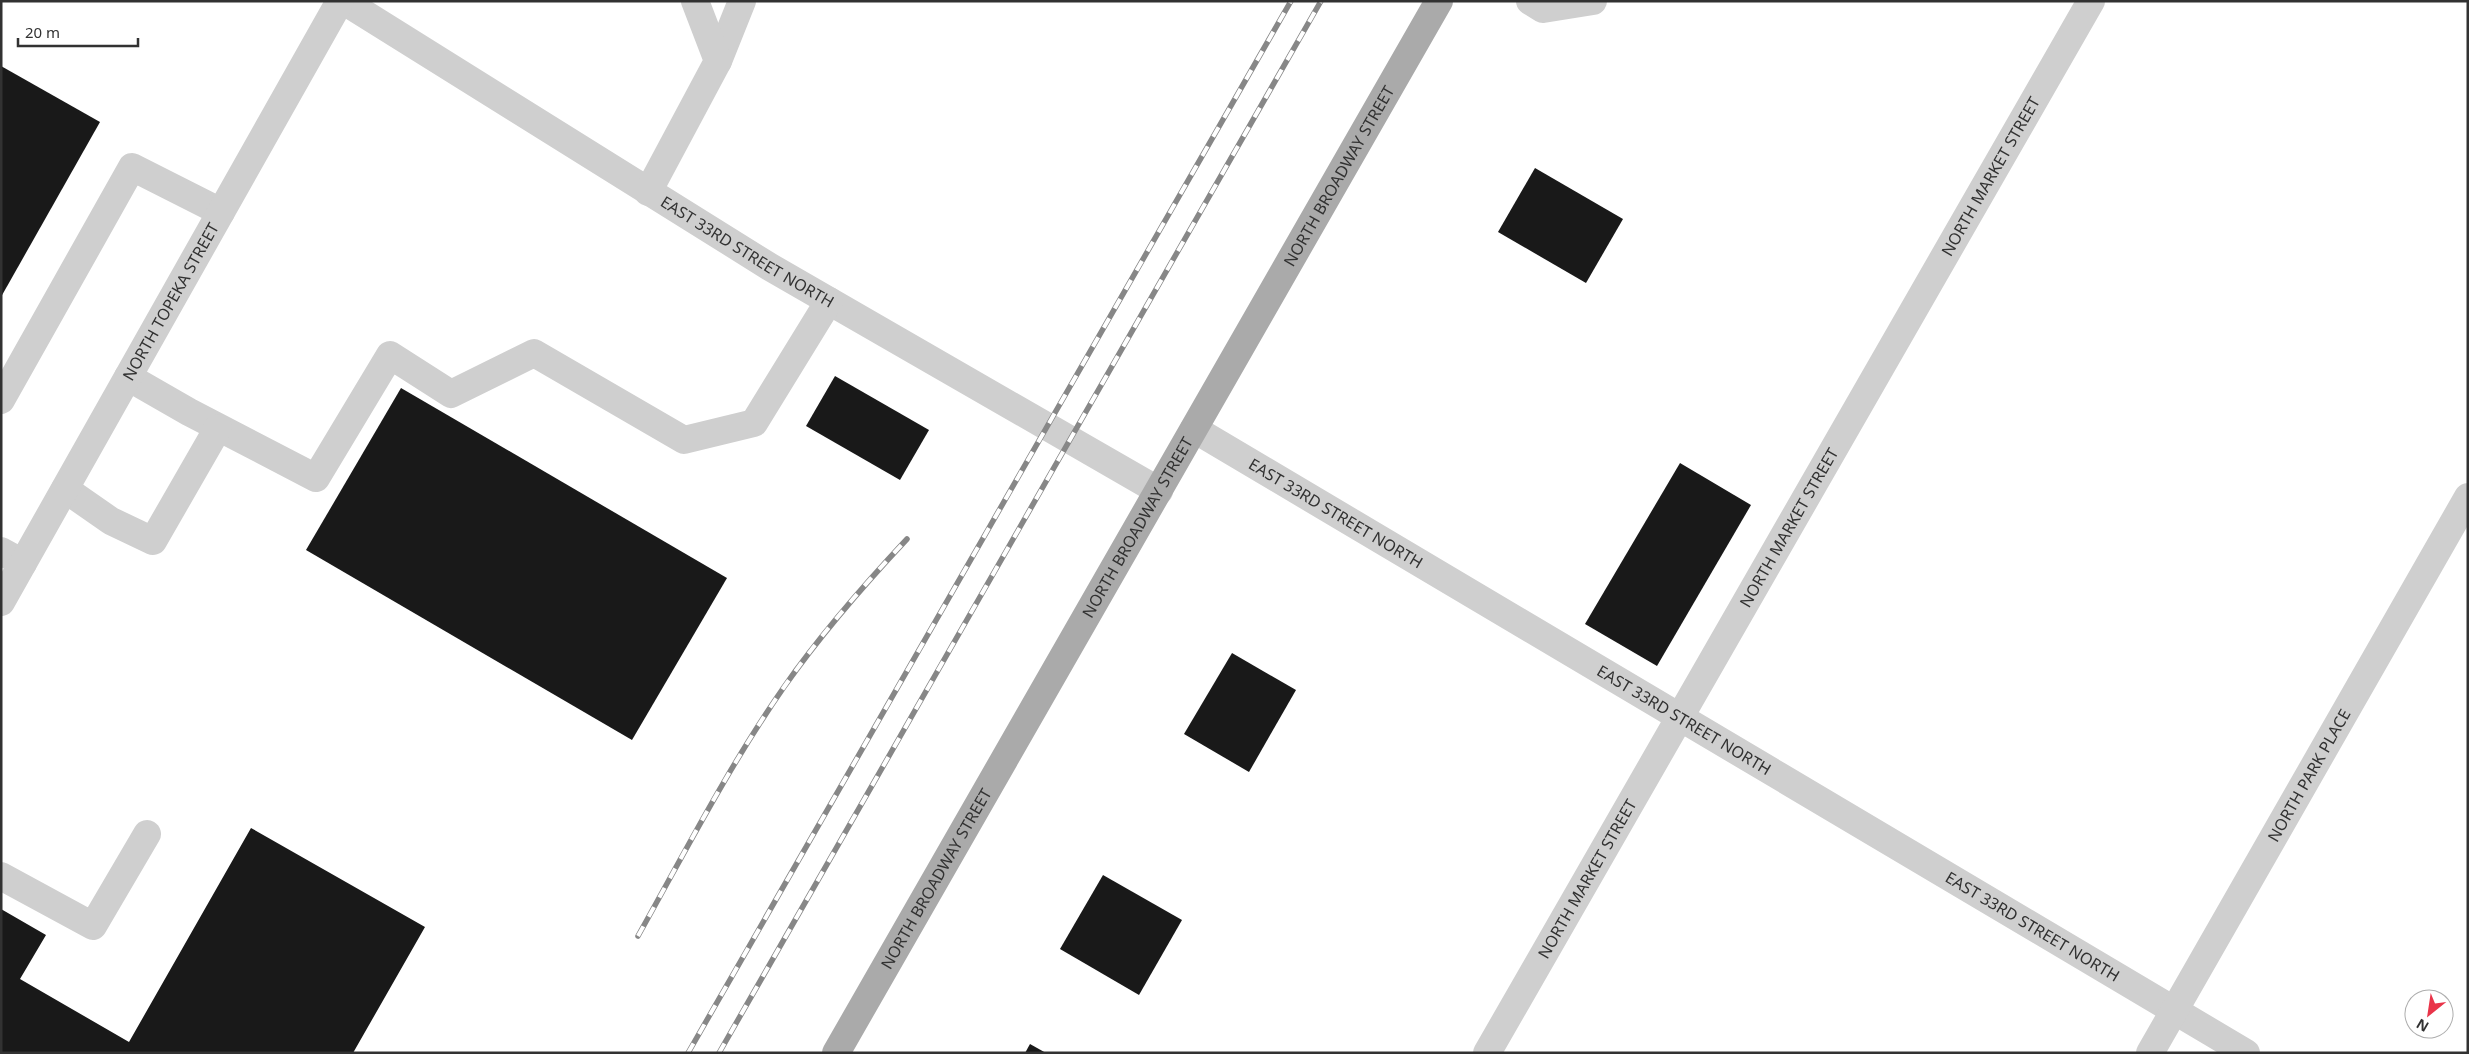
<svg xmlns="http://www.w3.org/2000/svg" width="2469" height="1054" font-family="'Noto Sans',sans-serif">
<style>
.building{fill:#191919}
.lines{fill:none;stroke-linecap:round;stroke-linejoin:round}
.minor{stroke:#cfcfcf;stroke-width:28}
.major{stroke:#aaa;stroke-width:28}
.rail-casing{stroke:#878787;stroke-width:5.5}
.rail{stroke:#fff;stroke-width:4;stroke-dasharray:11;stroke-linecap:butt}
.labels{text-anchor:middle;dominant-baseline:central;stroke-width:5;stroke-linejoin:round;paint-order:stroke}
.street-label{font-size:16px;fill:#323232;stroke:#fff}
</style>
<rect width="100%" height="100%" fill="#fff"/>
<g class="building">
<polygon points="1,66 100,122 1,297"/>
<polygon points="1535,168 1623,219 1586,283 1498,232"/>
<polygon points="835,376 929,430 900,480 806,426"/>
<polygon points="401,388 727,578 632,740 306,550"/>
<polygon points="1680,463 1751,505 1657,666 1585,624"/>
<polygon points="1232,653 1296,690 1249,772 1184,734"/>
<polygon points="251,828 425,927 353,1053 1,1053 1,909 46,935 20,979 129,1042"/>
<polygon points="1103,875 1182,920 1139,995 1060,949"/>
<polygon points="1030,1044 1046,1053 1025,1053"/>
</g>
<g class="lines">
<g class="minor">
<path id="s1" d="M 344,1 L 770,267 L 1159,491"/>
<polyline points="1530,1 1543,9 1593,1"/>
<polyline points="718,61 742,1"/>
<polyline points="648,192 718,61 695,1"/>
<polyline points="128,377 189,412 316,478 390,355 451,394 534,353 684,440 754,423 829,301"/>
<polyline points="1,400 132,167 221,212"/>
<path id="s2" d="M 1194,429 L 2246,1053"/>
<polyline points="65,489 111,521 153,541 218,428"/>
<polyline points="1,551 23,563"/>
<path id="s3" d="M 1,602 L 340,1"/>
<polyline points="1,876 93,926 147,834"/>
<path id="s4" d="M 1487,1053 L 2091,1"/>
<path id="s5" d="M 2150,1053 L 2468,497"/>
</g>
<path class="major" id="s6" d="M 836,1053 L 1439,1"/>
<defs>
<g id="rail">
<path d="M 638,936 C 685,852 729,766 784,687 C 821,634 863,586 907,539"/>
<polyline points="688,1053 1291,1"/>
<polyline points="719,1053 1321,1"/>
</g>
</defs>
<use href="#rail" class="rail-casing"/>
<use href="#rail" class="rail"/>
</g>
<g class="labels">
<g class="street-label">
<text stroke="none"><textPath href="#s6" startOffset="1011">NORTH BROADWAY STREET</textPath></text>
<text stroke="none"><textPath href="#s4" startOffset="1011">NORTH MARKET STREET</textPath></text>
<text stroke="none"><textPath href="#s1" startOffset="475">EAST 33RD STREET NORTH</textPath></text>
<text stroke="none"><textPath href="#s3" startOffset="345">NORTH TOPEKA STREET</textPath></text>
<text stroke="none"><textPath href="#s2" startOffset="165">EAST 33RD STREET NORTH</textPath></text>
<text stroke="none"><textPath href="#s6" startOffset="606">NORTH BROADWAY STREET</textPath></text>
<text stroke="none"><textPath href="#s4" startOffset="606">NORTH MARKET STREET</textPath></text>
<text stroke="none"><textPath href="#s2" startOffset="570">EAST 33RD STREET NORTH</textPath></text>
<text stroke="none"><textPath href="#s5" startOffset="320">NORTH PARK PLACE</textPath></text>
<text stroke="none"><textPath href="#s6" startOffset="201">NORTH BROADWAY STREET</textPath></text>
<text stroke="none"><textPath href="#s4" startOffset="201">NORTH MARKET STREET</textPath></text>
<text stroke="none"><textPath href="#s2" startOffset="975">EAST 33RD STREET NORTH</textPath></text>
</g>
</g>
<rect width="2469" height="1054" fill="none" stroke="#323232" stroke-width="5"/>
<g transform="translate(2429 1014) rotate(210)"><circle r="24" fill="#ffffff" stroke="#adadad"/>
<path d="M0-4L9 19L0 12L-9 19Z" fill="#e93449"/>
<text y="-8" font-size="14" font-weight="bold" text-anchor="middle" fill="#323232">N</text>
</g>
<path d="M18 38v8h120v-8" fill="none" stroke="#323232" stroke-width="2.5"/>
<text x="25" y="38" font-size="15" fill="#323232" stroke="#ffffff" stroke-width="4" paint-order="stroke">20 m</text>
</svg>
